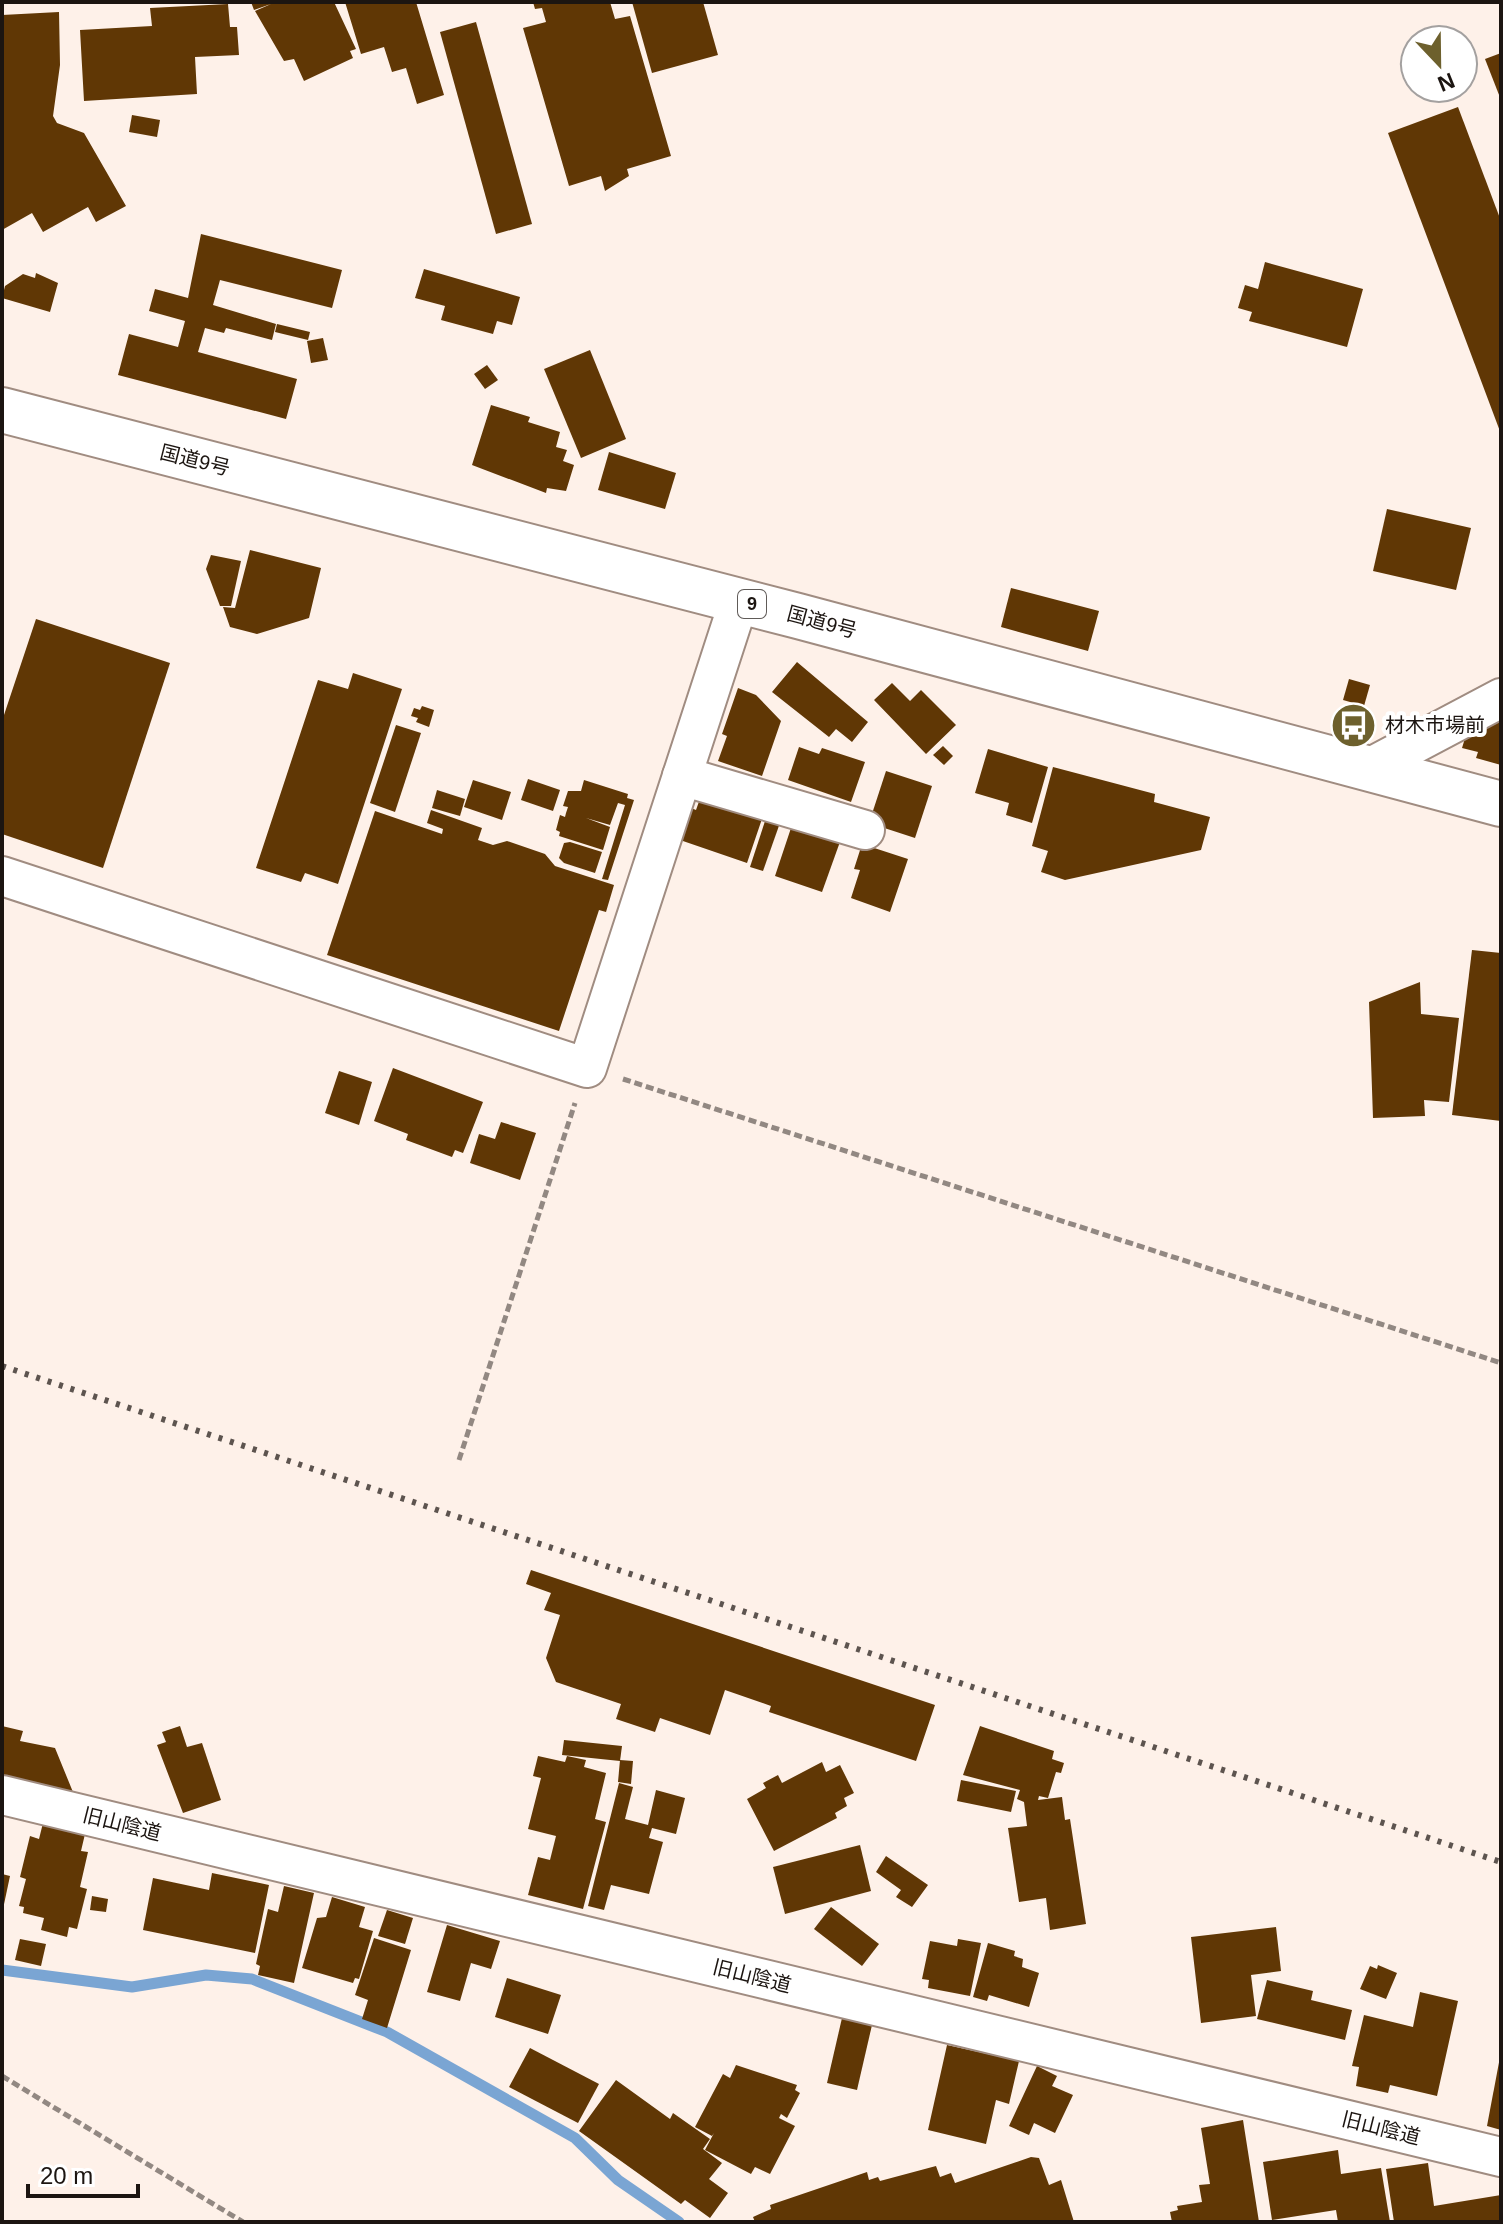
<svg xmlns="http://www.w3.org/2000/svg" width="1503" height="2224" font-family="Helvetica,'Noto Sans JP',sans-serif">
<style>
.lines{fill:none;stroke-linecap:round;stroke-linejoin:round}
.stream{stroke:#7aa5d3;stroke-width:11}
.building{fill:#603705}
.minor-casing{stroke:#a08c81;stroke-width:42}
.trunk-casing{stroke:#a08c81;stroke-width:48}
.path{stroke:#928882;stroke-width:5;stroke-dasharray:8 4;stroke-linecap:butt}
.minor{stroke:#fff;stroke-width:38}
.trunk{stroke:#fff;stroke-width:44}
.rail{stroke:#5d544f;stroke-width:6;stroke-dasharray:4 8;stroke-linecap:butt}
.labels{text-anchor:middle;dominant-baseline:central;stroke-width:8;stroke-linejoin:round;paint-order:stroke}
.shield{fill:#fff;stroke:#605b58;stroke-width:2}
.shield-label{font-size:18px;font-weight:bold;fill:#1c1511}
.street-label{font-size:20px;fill:#1c1511;stroke:#fff}
.poi-label{font-size:20px;fill:#1c1511;stroke:#fff;text-anchor:start}
</style>
<rect width="100%" height="100%" fill="#fef1e9"/>
<g class="lines">
<polyline class="stream" points="2,1970 132,1987 206,1975 252,1979 387,2032 575,2138 618,2180 679,2222"/>
</g>
<g class="building">
<polygon points="251,2 334,2 356,49 350,51 353,58 304,81 294,59 284,61 255,11 271,4 254,10"/>
<polygon points="345,2 416,2 444,95 417,104 406,68 392,72 384,47 361,54"/>
<polygon points="533,2 610,2 615,19 630,16 671,156 627,169 629,176 605,191 601,176 569,186 523,28 546,22 542,8 535,9"/>
<polygon points="632,2 703,2 718,55 652,73"/>
<polygon points="228,4 230,27 237,27 239,55 195,57 197,94 84,101 80,30 152,26 150,8"/>
<polygon points="59,12 60,65 53,116 57,123 84,133 126,206 96,222 88,207 43,232 32,213 2,230 2,15"/>
<polygon points="476,22 532,224 496,234 440,32"/>
<polygon points="1501,53 1501,100 1485,59"/>
<polygon points="1458,107 1501,221 1501,434 1388,133"/>
<polygon points="132,115 160,120 157,137 129,132"/>
<polygon points="201,234 342,270 332,308 220,280 213,305 276,324 272,340 226,328 224,333 205,328 198,352 297,379 286,419 118,375 129,334 178,347 185,321 149,311 155,289 188,298"/>
<polygon points="1265,262 1363,289 1347,347 1249,321 1252,312 1238,308 1245,285 1258,289"/>
<polygon points="424,269 520,297 512,325 497,321 493,334 441,320 445,306 415,298"/>
<polygon points="36,273 58,283 50,312 2,298 5,286 23,274 35,278"/>
<polygon points="277,324 310,332 308,340 275,332"/>
<polygon points="323,338 328,360 311,363 307,341"/>
<polygon points="590,350 626,439 581,458 544,369"/>
<polygon points="487,365 498,380 485,389 474,374"/>
<polygon points="491,405 530,417 528,422 560,432 556,447 567,450 563,461 574,465 566,491 547,488 546,493 472,465"/>
<polygon points="609,452 676,473 665,509 598,490"/>
<polygon points="1387,509 1471,528 1456,590 1373,571"/>
<polygon points="250,550 321,568 309,618 257,634 230,627 223,607 235,608"/>
<polygon points="211,555 241,561 231,606 220,606 206,569"/>
<polygon points="1011,588 1099,611 1088,651 1001,627"/>
<polygon points="36,619 170,663 103,868 2,834 2,721"/>
<polygon points="797,662 868,722 852,742 836,729 829,737 772,692"/>
<polygon points="353,673 402,689 338,884 305,873 301,882 256,868 318,680 348,689"/>
<polygon points="1349,679 1370,685 1364,706 1343,700"/>
<polygon points="892,683 910,701 921,690 956,725 926,754 874,700"/>
<polygon points="738,688 756,695 781,721 762,776 718,761 727,736 722,734"/>
<polygon points="1501,704 1501,765 1476,758 1478,752 1462,748 1470,722"/>
<polygon points="422,706 434,710 429,727 416,722 418,718 411,716 414,708 420,710"/>
<polygon points="396,725 421,733 395,812 370,803"/>
<polygon points="943,746 953,756 944,765 933,755"/>
<polygon points="799,747 819,754 822,748 865,762 851,802 788,780"/>
<polygon points="988,749 1048,767 1032,823 1006,815 1009,803 975,793"/>
<polygon points="1053,767 1155,794 1154,802 1210,817 1201,850 1065,880 1041,872 1048,851 1032,846"/>
<polygon points="886,771 932,786 915,838 869,823"/>
<polygon points="528,779 560,790 553,811 521,800"/>
<polygon points="473,780 511,792 502,820 464,807"/>
<polygon points="584,780 628,794 627,798 634,800 608,880 602,879 625,805 618,803 610,825 586,818 610,827 603,850 559,836 560,832 556,830 560,815 565,817 566,813 568,807 563,806 568,791 581,791"/>
<polygon points="437,790 465,799 460,816 432,808"/>
<polygon points="702,793 764,813 747,863 680,840 691,808 696,810"/>
<polygon points="431,810 482,828 478,840 493,845 507,841 545,854 555,866 614,885 606,912 599,910 559,1031 327,955 375,811 442,834 443,829 427,823"/>
<polygon points="767,815 781,820 763,871 750,867"/>
<polygon points="793,822 841,839 822,892 775,876"/>
<polygon points="570,842 602,852 595,873 564,863 559,858 564,843"/>
<polygon points="862,844 908,859 890,912 851,898 860,870 854,869"/>
<polygon points="1472,950 1501,953 1501,1121 1452,1115"/>
<polygon points="1420,982 1421,1014 1459,1018 1449,1102 1424,1100 1425,1116 1373,1118 1369,1002"/>
<polygon points="393,1068 483,1102 463,1153 455,1150 452,1157 406,1140 408,1134 374,1121"/>
<polygon points="339,1071 372,1082 359,1125 325,1113"/>
<polygon points="501,1122 536,1133 520,1180 470,1163 479,1134 495,1139"/>
<polygon points="531,1570 935,1705 916,1761 769,1712 771,1706 725,1690 710,1735 660,1718 655,1732 616,1719 621,1704 556,1682 546,1658 560,1615 544,1610 551,1593 526,1584"/>
<polygon points="2,1726 23,1731 20,1741 55,1748 75,1797 2,1782"/>
<polygon points="180,1726 187,1747 202,1743 221,1800 183,1813 157,1745 166,1742 162,1732"/>
<polygon points="980,1726 1054,1751 1052,1759 1064,1763 1061,1773 1056,1772 1048,1798 1039,1796 1038,1800 1062,1797 1065,1820 1070,1819 1086,1924 1050,1930 1046,1898 1019,1902 1008,1828 1027,1826 1024,1802 1017,1799 1020,1790 963,1775"/>
<polygon points="564,1740 622,1746 620,1761 562,1755"/>
<polygon points="538,1756 565,1762 567,1756 586,1760 584,1767 606,1773 595,1819 606,1822 583,1909 528,1895 538,1857 550,1860 556,1836 528,1829 541,1778 533,1776"/>
<polygon points="620,1760 633,1761 631,1784 618,1782"/>
<polygon points="822,1762 826,1772 840,1765 854,1793 844,1798 847,1806 835,1813 837,1818 774,1851 747,1799 766,1788 763,1783 778,1775 782,1783"/>
<polygon points="961,1780 1016,1791 1011,1812 957,1801"/>
<polygon points="619,1783 633,1787 625,1819 648,1825 656,1790 685,1798 676,1834 652,1828 649,1838 663,1842 649,1894 611,1885 604,1910 588,1906"/>
<polygon points="43,1823 85,1834 81,1851 88,1852 80,1887 87,1889 77,1929 69,1927 67,1937 41,1930 44,1918 23,1913 24,1907 19,1906 26,1879 20,1877 30,1836 39,1839"/>
<polygon points="860,1845 871,1891 785,1914 773,1867"/>
<polygon points="886,1856 928,1885 912,1907 896,1897 901,1890 876,1872"/>
<polygon points="212,1873 269,1885 255,1953 143,1930 153,1878 209,1890"/>
<polygon points="2,1874 10,1876 3,1909 2,1909"/>
<polygon points="284,1886 314,1893 294,1983 258,1975 260,1966 256,1964 268,1909 278,1912"/>
<polygon points="92,1896 108,1899 106,1912 90,1910"/>
<polygon points="332,1897 365,1907 359,1927 373,1931 359,1979 355,1978 353,1983 302,1968 317,1918 326,1917"/>
<polygon points="831,1907 879,1944 862,1966 814,1929"/>
<polygon points="387,1910 413,1918 405,1944 378,1936"/>
<polygon points="447,1925 500,1941 491,1969 471,1963 460,2001 427,1992"/>
<polygon points="1276,1927 1281,1971 1251,1975 1256,2016 1201,2023 1191,1937"/>
<polygon points="374,1938 411,1950 387,2028 362,2019 368,2000 355,1995"/>
<polygon points="20,1939 46,1944 41,1966 15,1960"/>
<polygon points="958,1939 981,1943 970,1996 928,1988 929,1980 922,1979 930,1941 957,1946"/>
<polygon points="988,1943 1015,1951 1014,1956 1023,1959 1022,1967 1039,1973 1029,2007 989,1995 987,2001 973,1997"/>
<polygon points="1378,1965 1397,1973 1386,1999 1360,1989 1370,1966 1377,1969"/>
<polygon points="507,1978 561,1995 548,2034 495,2017"/>
<polygon points="1267,1980 1313,1991 1311,2000 1352,2010 1345,2040 1257,2019"/>
<polygon points="1420,1992 1458,2001 1437,2096 1390,2085 1388,2093 1356,2086 1359,2067 1352,2066 1364,2015 1413,2027"/>
<polygon points="842,2018 872,2025 857,2090 827,2083"/>
<polygon points="947,2045 1019,2061 1009,2104 996,2100 986,2144 928,2130"/>
<polygon points="530,2048 599,2084 578,2123 509,2087"/>
<polygon points="1500,2057 1501,2058 1501,2130 1487,2126"/>
<polygon points="736,2065 797,2085 795,2090 800,2093 787,2118 781,2114 779,2118 795,2126 770,2174 755,2167 751,2174 705,2150 714,2133 712,2136 695,2127 723,2074 730,2078"/>
<polygon points="1037,2066 1057,2076 1052,2086 1073,2095 1055,2133 1034,2123 1029,2135 1009,2126"/>
<polygon points="616,2080 670,2119 673,2113 710,2139 703,2149 722,2163 709,2179 728,2193 710,2218 685,2200 681,2204 579,2131"/>
<polygon points="1243,2120 1259,2222 1172,2222 1170,2212 1178,2210 1177,2206 1202,2202 1199,2185 1210,2184 1201,2128"/>
<polygon points="1338,2150 1341,2174 1381,2168 1390,2222 1338,2222 1336,2210 1272,2220 1263,2162"/>
<polygon points="1031,2157 1039,2158 1049,2185 1061,2180 1074,2222 755,2222 753,2217 771,2209 770,2205 867,2172 869,2180 878,2177 880,2181 936,2166 940,2177 951,2173 955,2183"/>
<polygon points="1428,2163 1434,2206 1501,2195 1501,2222 1394,2222 1386,2169"/>
</g>
<g class="lines">
<defs>
<g id="minor">
<polyline points="1367,769 1501,698"/>
<polyline points="682,776 865,830"/>
<polyline points="2,876 587,1068 739,601"/>
<polyline points="2,1795 1501,2157"/>
</g>
<polyline id="trunk" points="2,410 798,616 1501,804"/>
</defs>
<use href="#minor" class="minor-casing"/>
<use href="#trunk" class="trunk-casing"/>
<g class="path">
<polyline points="623,1079 1501,1363"/>
<polyline points="459,1460 575,1103"/>
<polyline points="2,2076 243,2222"/>
</g>
<use href="#minor" class="minor"/>
<use href="#trunk" class="trunk"/>
<polyline class="rail" points="2,1366 1501,1862"/>
</g>
<defs>
<symbol id="bus-disc" viewBox="-11 -11 22 22"><circle r="9.5" fill="#6d602d" stroke="#fff"/><path d="M-5-6H5V4H4V6H2V4H-2V6H-4V4H-5ZM-3.5-4V0h7V-4ZM-3.5 1.2v1.5H-2V1.2ZM2 1.2v1.5H3.5V1.2Z" fill="#fff"/></symbol>
</defs>
<g fill-rule="evenodd">
<use href="#bus-disc" x="1328" y="700" width="51" height="51"/>
</g>
<g class="labels">
<rect class="shield" x="738" y="590" width="28" height="28" rx="6"/>
<g class="shield-label">
<text x="752" y="604">9</text>
</g>
<g class="street-label">
<text transform="translate(195 460) rotate(14)">国道9号</text>
<text transform="translate(822 622) rotate(15)">国道9号</text>
<text transform="translate(122 1824) rotate(14)">旧山陰道</text>
<text transform="translate(752 1976) rotate(14)">旧山陰道</text>
<text transform="translate(1381 2128) rotate(14)">旧山陰道</text>
</g>
<g class="poi-label">
<text x="1385" y="725">材木市場前</text>
</g>
</g>
<rect width="1503" height="2224" fill="none" stroke="#1c1511" stroke-width="8"/>
<g transform="translate(1439 64) rotate(158)"><circle r="38" fill="#ffffff" stroke="#a4a1a0" stroke-width="2"/>
<path d="M0-6L14 30L0 20L-14 30Z" fill="#6d602d"/>
<text y="-12" font-size="22" font-weight="bold" text-anchor="middle" fill="#1c1511">N</text>
</g>
<path d="M28 2184v12h110v-12" fill="none" stroke="#1c1511" stroke-width="4"/>
<text x="40" y="2184" font-size="24" fill="#1c1511" stroke="#ffffff" stroke-width="6" paint-order="stroke">20 m</text>
</svg>
